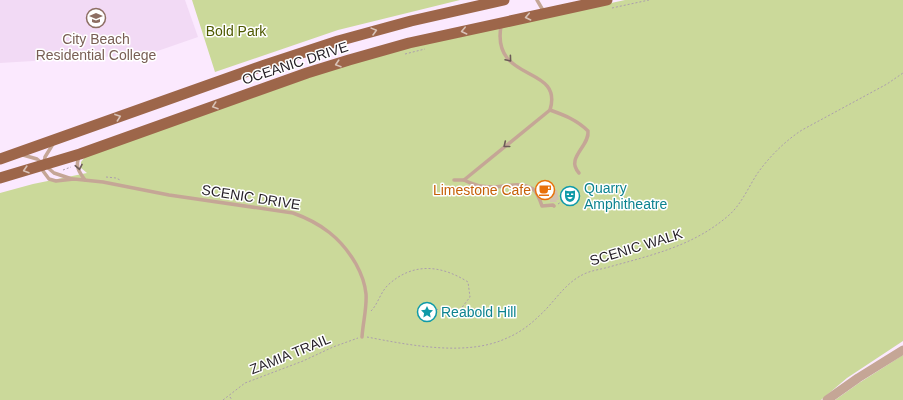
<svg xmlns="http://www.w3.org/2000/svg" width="903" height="400" font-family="Helvetica,sans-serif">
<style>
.built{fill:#f2daf5}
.green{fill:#cbd99a}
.building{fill:#d2c3ae}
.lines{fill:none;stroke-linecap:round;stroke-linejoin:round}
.path{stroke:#ab9dad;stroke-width:1;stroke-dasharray:2 2;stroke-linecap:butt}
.service{stroke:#c5a696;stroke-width:3.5}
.tertiary{stroke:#c5a696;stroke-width:9}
.primary{stroke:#9d664a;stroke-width:11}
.oneway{stroke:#d8c2b7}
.oneway2{stroke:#6c5b58}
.labels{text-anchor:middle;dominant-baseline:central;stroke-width:3;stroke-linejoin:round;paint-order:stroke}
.park-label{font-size:14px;fill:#4e5901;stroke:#fff}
.education-label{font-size:14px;fill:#785e54;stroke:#fff}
.street-label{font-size:14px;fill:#241e25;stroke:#fff}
.culture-label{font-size:14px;fill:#0d838f;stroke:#fff;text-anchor:start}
.food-label{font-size:14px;fill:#c56008;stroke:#fff;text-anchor:end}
</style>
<rect width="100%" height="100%" fill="#fbe9fe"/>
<polygon class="built" points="0,0 185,0 198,37 149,54 0,63"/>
<g class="green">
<polygon points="192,0 460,0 338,30 215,72"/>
<polygon points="625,0 903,0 903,341 847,378 821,400 0,400 0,193 33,184 87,173 81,168 81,162 85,157 350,63 410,47"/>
<polygon points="903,355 903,400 835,400 859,383"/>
</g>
<polygon class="building" points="549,189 550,191 557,190 559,200 556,200 557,202 550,202 550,199 543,200 541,190"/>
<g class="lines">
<g class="path">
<polyline points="612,8 649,0"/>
<polyline points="405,54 425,49"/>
<polyline points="63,170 71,167"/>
<polyline points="106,177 116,178 120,180"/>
<polyline points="558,204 579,190"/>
<polygon points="427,307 431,311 430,314 422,318 421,316 423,308"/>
<path d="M 371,311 C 378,304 380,293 388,285 C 413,262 441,265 468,282 L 470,297 L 460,310 L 445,308 L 431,311"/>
<path d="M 367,337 C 409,345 467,357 507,338 C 519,333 530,325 539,316 C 556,301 566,280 589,272 C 595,270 602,269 609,267 C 652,255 693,246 728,216 C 741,205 748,188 757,174 C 769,157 785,141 802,130 L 887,84 L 903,73"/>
<polyline points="230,397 232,400"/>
<polyline points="223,400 245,383 303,361 333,347 358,338"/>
</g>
<g class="service">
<polyline points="537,0 544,12"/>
<path d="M 550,110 C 564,115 577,120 588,131 C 590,146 565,158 579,173"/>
<path d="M 53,144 L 45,157 L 43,171 L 49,179 L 56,181 L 74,179 L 103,182 L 169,195 L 293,213 C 321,223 341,238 356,264 C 361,273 365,284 366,294 C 367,308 363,322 362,337"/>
<polyline points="23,155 37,159 42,163"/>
<path d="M 79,157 C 75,166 79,172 85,180"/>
<polyline points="47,167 54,173 72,179"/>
<path d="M 454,180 L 464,180 L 550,110 C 564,64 491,84 501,26"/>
<path d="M 464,180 C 473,185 482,187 492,187 C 504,187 522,181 533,189 C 537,192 540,200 542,206 L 553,205 L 554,206"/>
</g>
<polyline class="tertiary" points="827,400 858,378 903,350"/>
<g class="primary">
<polyline points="0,159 265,65 338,41 411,21 504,0"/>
<polyline points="0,178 80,154 307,73 349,60 409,43 607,0"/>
</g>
</g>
<defs><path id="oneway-chevron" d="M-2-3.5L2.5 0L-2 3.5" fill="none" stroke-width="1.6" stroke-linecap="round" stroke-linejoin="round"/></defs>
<g class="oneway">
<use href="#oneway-chevron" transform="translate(528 17) rotate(168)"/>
<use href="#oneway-chevron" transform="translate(374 31) rotate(-15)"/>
<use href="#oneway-chevron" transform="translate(464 31) rotate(167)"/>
<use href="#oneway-chevron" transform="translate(338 64) rotate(162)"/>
<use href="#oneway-chevron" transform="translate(215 106) rotate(161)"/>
<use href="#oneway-chevron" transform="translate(118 117) rotate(-20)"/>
<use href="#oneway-chevron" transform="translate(26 170) rotate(163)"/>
</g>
<g class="oneway2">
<use href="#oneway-chevron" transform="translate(509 59) rotate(50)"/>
<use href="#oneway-chevron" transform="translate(506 145) rotate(141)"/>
<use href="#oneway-chevron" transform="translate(79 167) rotate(79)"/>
</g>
<defs>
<symbol id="school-ring" viewBox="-11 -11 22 22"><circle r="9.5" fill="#fff" stroke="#8d6e63" stroke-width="1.5"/><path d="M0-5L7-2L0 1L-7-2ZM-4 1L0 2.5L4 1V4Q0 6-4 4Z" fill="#8d6e63"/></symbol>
<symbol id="cafe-ring" viewBox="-11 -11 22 22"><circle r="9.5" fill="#fff" stroke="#e8710a" stroke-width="1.5"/><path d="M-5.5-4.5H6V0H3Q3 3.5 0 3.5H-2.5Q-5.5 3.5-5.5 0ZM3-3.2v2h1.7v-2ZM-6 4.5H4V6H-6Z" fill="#e8710a"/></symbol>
<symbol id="theatre-ring" viewBox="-11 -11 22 22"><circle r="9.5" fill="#fff" stroke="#0f9aa8" stroke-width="1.5"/><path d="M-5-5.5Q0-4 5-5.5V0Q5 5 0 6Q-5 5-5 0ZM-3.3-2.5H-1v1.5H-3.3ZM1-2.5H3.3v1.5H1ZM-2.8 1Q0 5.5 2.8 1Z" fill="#0f9aa8"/></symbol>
<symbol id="sight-ring" viewBox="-11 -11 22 22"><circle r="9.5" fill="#fff" stroke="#0f9aa8" stroke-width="1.5"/><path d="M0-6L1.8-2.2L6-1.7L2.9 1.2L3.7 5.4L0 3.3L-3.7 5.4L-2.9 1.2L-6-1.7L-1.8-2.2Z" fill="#0f9aa8"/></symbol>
</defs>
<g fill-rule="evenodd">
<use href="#school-ring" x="85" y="7" width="22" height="22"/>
<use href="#cafe-ring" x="534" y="179" width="22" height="22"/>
<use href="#theatre-ring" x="559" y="185" width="22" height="22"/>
<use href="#sight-ring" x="416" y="301" width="22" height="22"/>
</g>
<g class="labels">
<g class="park-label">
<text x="236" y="31">Bold Park</text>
</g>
<g class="education-label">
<text x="96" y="39">City Beach<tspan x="96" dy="16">Residential College</tspan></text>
</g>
<g class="street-label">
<text transform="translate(295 63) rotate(-18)">OCEANIC DRIVE</text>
<text transform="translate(251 197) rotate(9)">SCENIC DRIVE</text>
<text transform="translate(636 247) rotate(-17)">SCENIC WALK</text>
<text transform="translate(290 354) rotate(-22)">ZAMIA TRAIL</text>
</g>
<g class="culture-label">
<text x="584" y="188">Quarry<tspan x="584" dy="16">Amphitheatre</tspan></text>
<text x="441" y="312">Reabold Hill</text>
</g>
<g class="food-label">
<text x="531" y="190">Limestone Cafe</text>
</g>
</g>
</svg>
